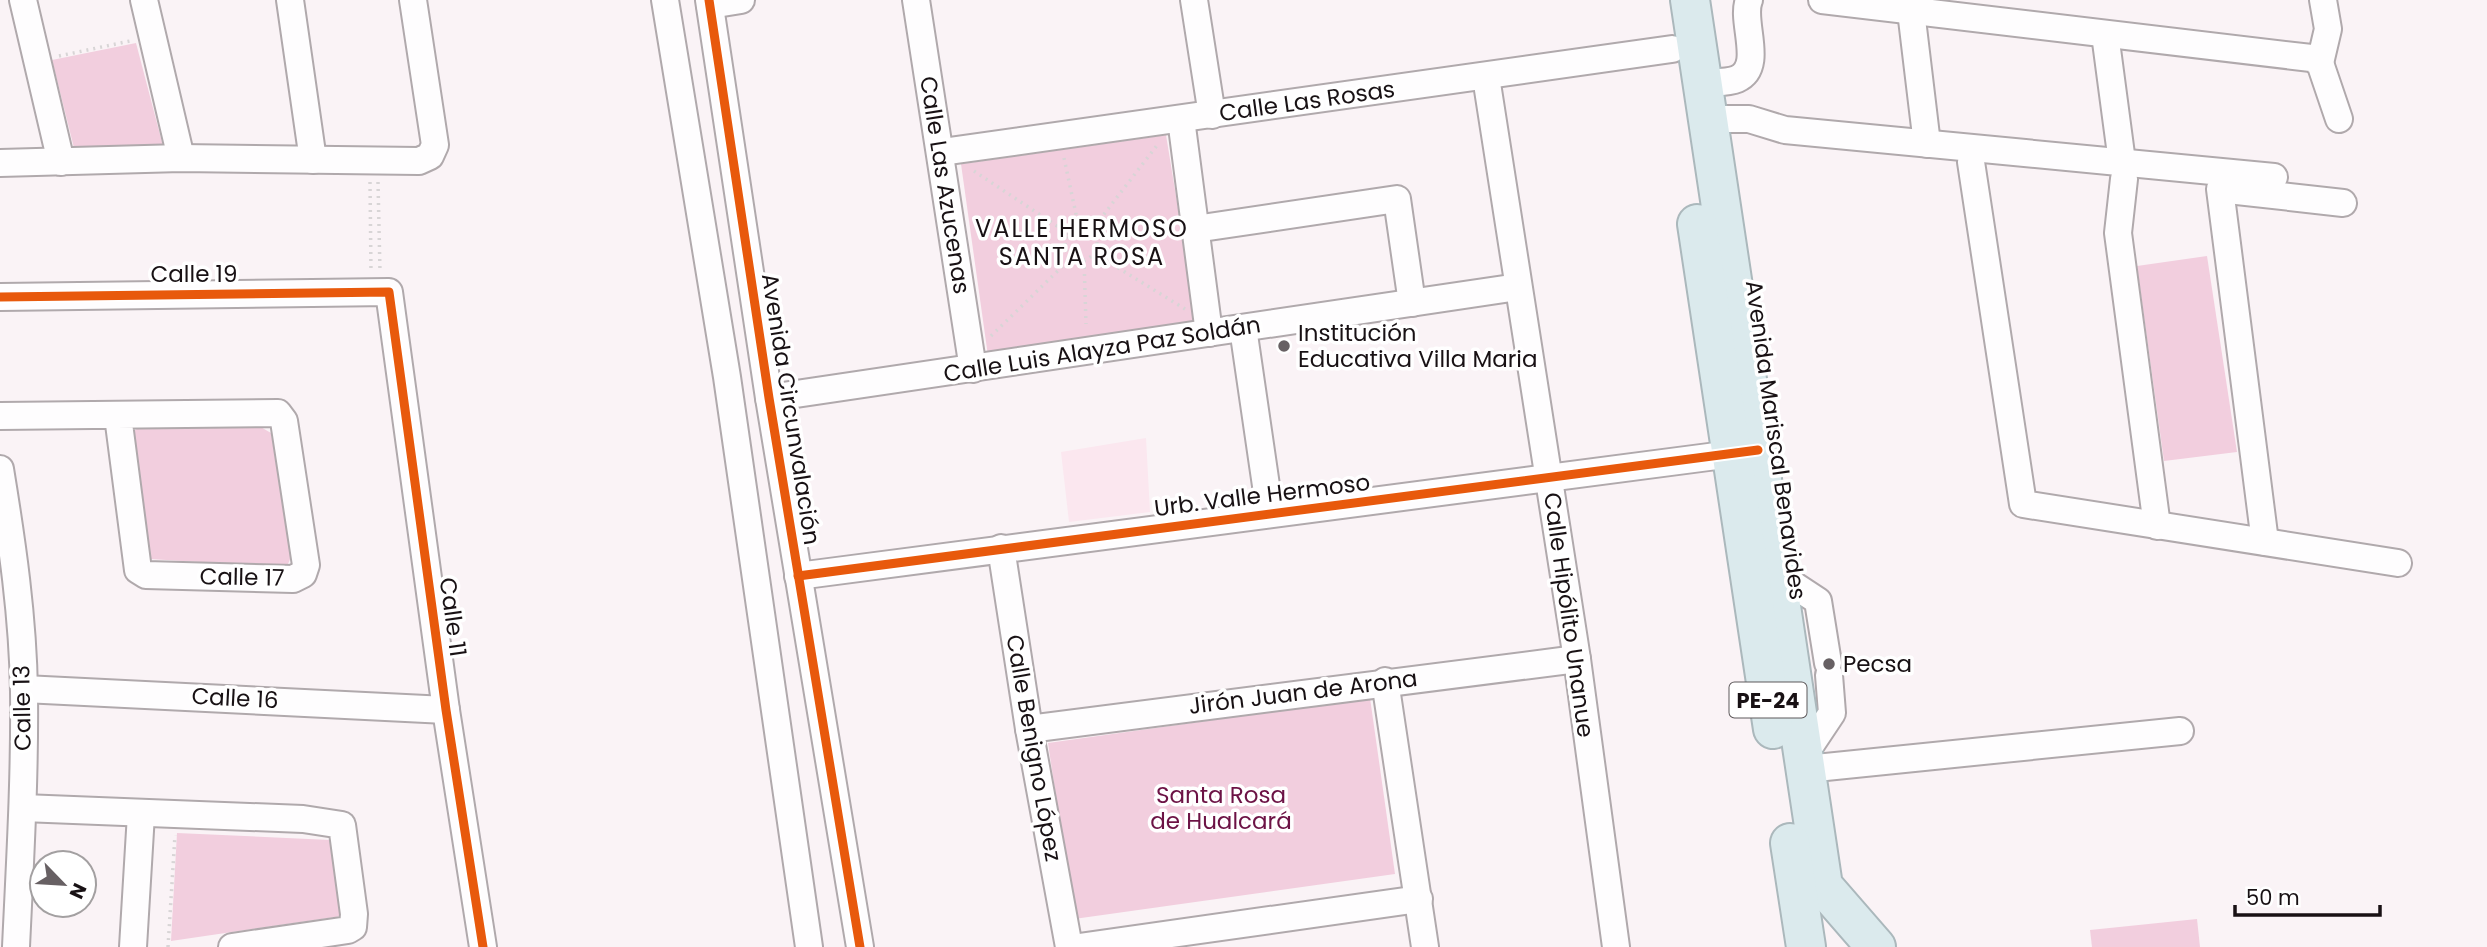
<svg xmlns="http://www.w3.org/2000/svg" width="2487" height="947" font-family="Poppins,sans-serif">
<style>
.built{fill:#fbe7ef}
.park{fill:#f2cede}
.lines{fill:none;stroke-linecap:round;stroke-linejoin:round}
.minor-casing{stroke:#b0a9ac;stroke-width:30}
.highway-casing{stroke:#abb8bc;stroke-width:42}
.path{stroke:#d8d5d6;stroke-width:3.5;stroke-dasharray:2 5;stroke-linecap:butt}
.minor{stroke:#fefdfe;stroke-width:26}
.highway{stroke:#dbeaed;stroke-width:38}
.cycleway-casing{stroke:#fff;stroke-width:13}
.cycleway{stroke:#e8590c;stroke-width:9}
.poi-dot{fill:#676063;stroke:#fff;stroke-width:2.5}
.labels{text-anchor:middle;dominant-baseline:central;stroke-width:7;stroke-linejoin:round;paint-order:stroke}
.shield{fill:#fff;stroke:#5d585a;stroke-width:2}
.shield-label{font-size:21px;font-weight:bold;fill:#181114}
.street-label{font-size:23px;fill:#181114;stroke:#fff}
.poi-label{font-size:23px;fill:#181114;stroke:#fff;text-anchor:start}
.park-label{font-size:23px;fill:#6c1245;stroke:#fff}
.neighbourhood-label{font-size:24px;letter-spacing:2px;fill:#181114;stroke:#fff}
</style>
<rect width="100%" height="100%" fill="#faf3f6"/>
<polygon class="built" points="1146,438 1150,512 1069,522 1061,452"/>
<g class="park">
<polygon points="136,43 163,146 74,148 52,60"/>
<polygon points="1166,135 1197,324 988,356 961,164"/>
<polygon points="2207,256 2237,452 2164,461 2137,266"/>
<polygon points="259,426 271,433 291,557 288,564 280,567 150,559 132,432 140,427"/>
<polygon points="1370,698 1395,874 1074,919 1048,743"/>
<polygon points="177,833 330,840 342,916 171,941"/>
<polygon points="2197,919 2200,947 2092,947 2090,930"/>
</g>
<g class="lines">
<defs>
<g id="minor">
<polyline points="23,0 61,162"/>
<polyline points="144,0 181,158"/>
<polyline points="290,0 313,160"/>
<polyline points="665,0 727,377 809,947"/>
<polyline points="709,0 769,398 860,947"/>
<polyline points="916,0 973,369"/>
<polyline points="1194,0 1212,115"/>
<polyline points="1822,0 2311,58 2320,63 2339,119"/>
<polyline points="710,5 741,0"/>
<polyline points="1911,11 1927,144"/>
<polyline points="2105,34 2122,162"/>
<polyline points="2320,63 2328,29 2323,0"/>
<polyline points="1486,77 1577,659 1616,947"/>
<path d="M 1703,83 C 1713,82 1728,83 1737,79 C 1765,67 1740,21 1749,0"/>
<polyline points="1181,119 1209,333"/>
<polyline points="1709,119 1749,119 1785,130 2274,177"/>
<polyline points="942,152 1672,49"/>
<polyline points="1971,162 2023,504 2398,563"/>
<polyline points="0,163 181,158 419,161 430,156 435,145 413,0"/>
<polyline points="2124,179 2118,233 2157,526"/>
<polyline points="2220,189 2265,542"/>
<polyline points="2237,191 2343,203"/>
<polyline points="1195,229 1397,199 1412,303"/>
<polyline points="0,297 389,292 446,710 483,947"/>
<polyline points="1243,328 1270,513"/>
<polyline points="769,398 1518,287"/>
<polyline points="0,416 278,413 284,421 306,565 303,574 293,579 146,575 138,570 118,416"/>
<path d="M 0,469 C 12,542 23,617 24,692 C 25,777 20,862 16,947"/>
<polyline points="1001,548 1029,729 1069,947"/>
<polyline points="1777,574 1818,601 1828,663"/>
<polyline points="798,576 1747,452"/>
<polyline points="1385,681 1425,947"/>
<polyline points="24,689 446,710"/>
<polyline points="1029,729 1577,659"/>
<polyline points="1804,755 1832,713 1829,675"/>
<polyline points="1806,769 2180,731"/>
<polyline points="23,808 303,819 342,825 354,914 353,927 348,930 232,947"/>
<polyline points="133,947 141,814"/>
<polyline points="1079,947 1419,899"/>
</g>
<g id="highway">
<polyline points="1690,0 1823,886 1876,947"/>
<polyline points="1697,224 1773,729"/>
<polyline points="1790,843 1806,947"/>
</g>
</defs>
<use href="#minor" class="minor-casing"/>
<use href="#highway" class="highway-casing"/>
<g class="path">
<polyline points="59,56 130,41"/>
<polyline points="1064,158 1079,228"/>
<polyline points="974,171 1069,234"/>
<polyline points="370,182 371,272"/>
<polyline points="378,182 380,272"/>
<circle cx="1081" cy="244" r="16"/>
<polyline points="1091,231 1158,144"/>
<polyline points="1094,253 1185,309"/>
<polyline points="1084,260 1086,324"/>
<polyline points="991,336 1072,257"/>
<polyline points="168,947 175,835"/>
</g>
<use href="#minor" class="minor"/>
<use href="#highway" class="highway"/>
<defs>
<g id="cycleway">
<polyline points="709,0 769,398 860,947"/>
<polyline points="0,297 389,292 446,710 483,947"/>
<polyline points="798,576 1758,450"/>
</g>
</defs>
<use href="#cycleway" class="cycleway-casing"/>
<use href="#cycleway" class="cycleway"/>
</g>
<g class="poi-dot">
<circle cx="1284" cy="346" r="7"/>
<circle cx="1829" cy="664" r="7"/>
</g>
<g class="labels">
<rect class="shield" x="1729.5" y="682.5" width="77" height="35" rx="5"/>
<g class="shield-label">
<text x="1768" y="700">PE-24</text>
</g>
<g class="street-label">
<text transform="translate(1307 101) rotate(-8)">Calle Las Rosas</text>
<text transform="translate(945 185) rotate(81)">Calle Las Azucenas</text>
<text x="194" y="274">Calle 19</text>
<text transform="translate(1102 349) rotate(-9)">Calle Luis Alayza Paz Soldán</text>
<text transform="translate(791 409) rotate(81)">Avenida Circunvalación</text>
<text transform="translate(1776 440) rotate(82)">Avenida Mariscal Benavides</text>
<text transform="translate(1262 495) rotate(-7)">Urb. Valle Hermoso</text>
<text transform="translate(242 577) rotate(1)">Calle 17</text>
<text transform="translate(1569 615) rotate(82)">Calle Hipólito Unanue</text>
<text transform="translate(453 617) rotate(82)">Calle 11</text>
<text transform="translate(1303 692) rotate(-7)">Jirón Juan de Arona</text>
<text transform="translate(235 698) rotate(3)">Calle 16</text>
<text transform="translate(22 708) rotate(-91)">Calle 13</text>
<text transform="translate(1034 748) rotate(80)">Calle Benigno López</text>
</g>
<g class="poi-label">
<text x="1298" y="333">Institución<tspan x="1298" dy="26">Educativa Villa Maria</tspan></text>
<text x="1843" y="664">Pecsa</text>
</g>
<g class="park-label">
<text x="1221" y="795">Santa Rosa<tspan x="1221" dy="26">de Hualcará</tspan></text>
</g>
<g class="neighbourhood-label">
<text x="1082" y="228">VALLE HERMOSO<tspan x="1082" dy="28">SANTA ROSA</tspan></text>
</g>
</g>
<g transform="translate(63 884) rotate(115)"><circle r="33" fill="#ffffff" stroke="#a3a0a1" stroke-width="2"/>
<path d="M0-5L12 26L0 18L-12 26Z" fill="#676063"/>
<text y="-10" font-size="19" font-weight="bold" text-anchor="middle" fill="#181114">N</text>
</g>
<path d="M2235 905v10h145v-10" fill="none" stroke="#181114" stroke-width="3.5"/>
<text x="2246" y="905" font-size="21" fill="#181114" stroke="#ffffff" stroke-width="5" paint-order="stroke">50 m</text>
</svg>
